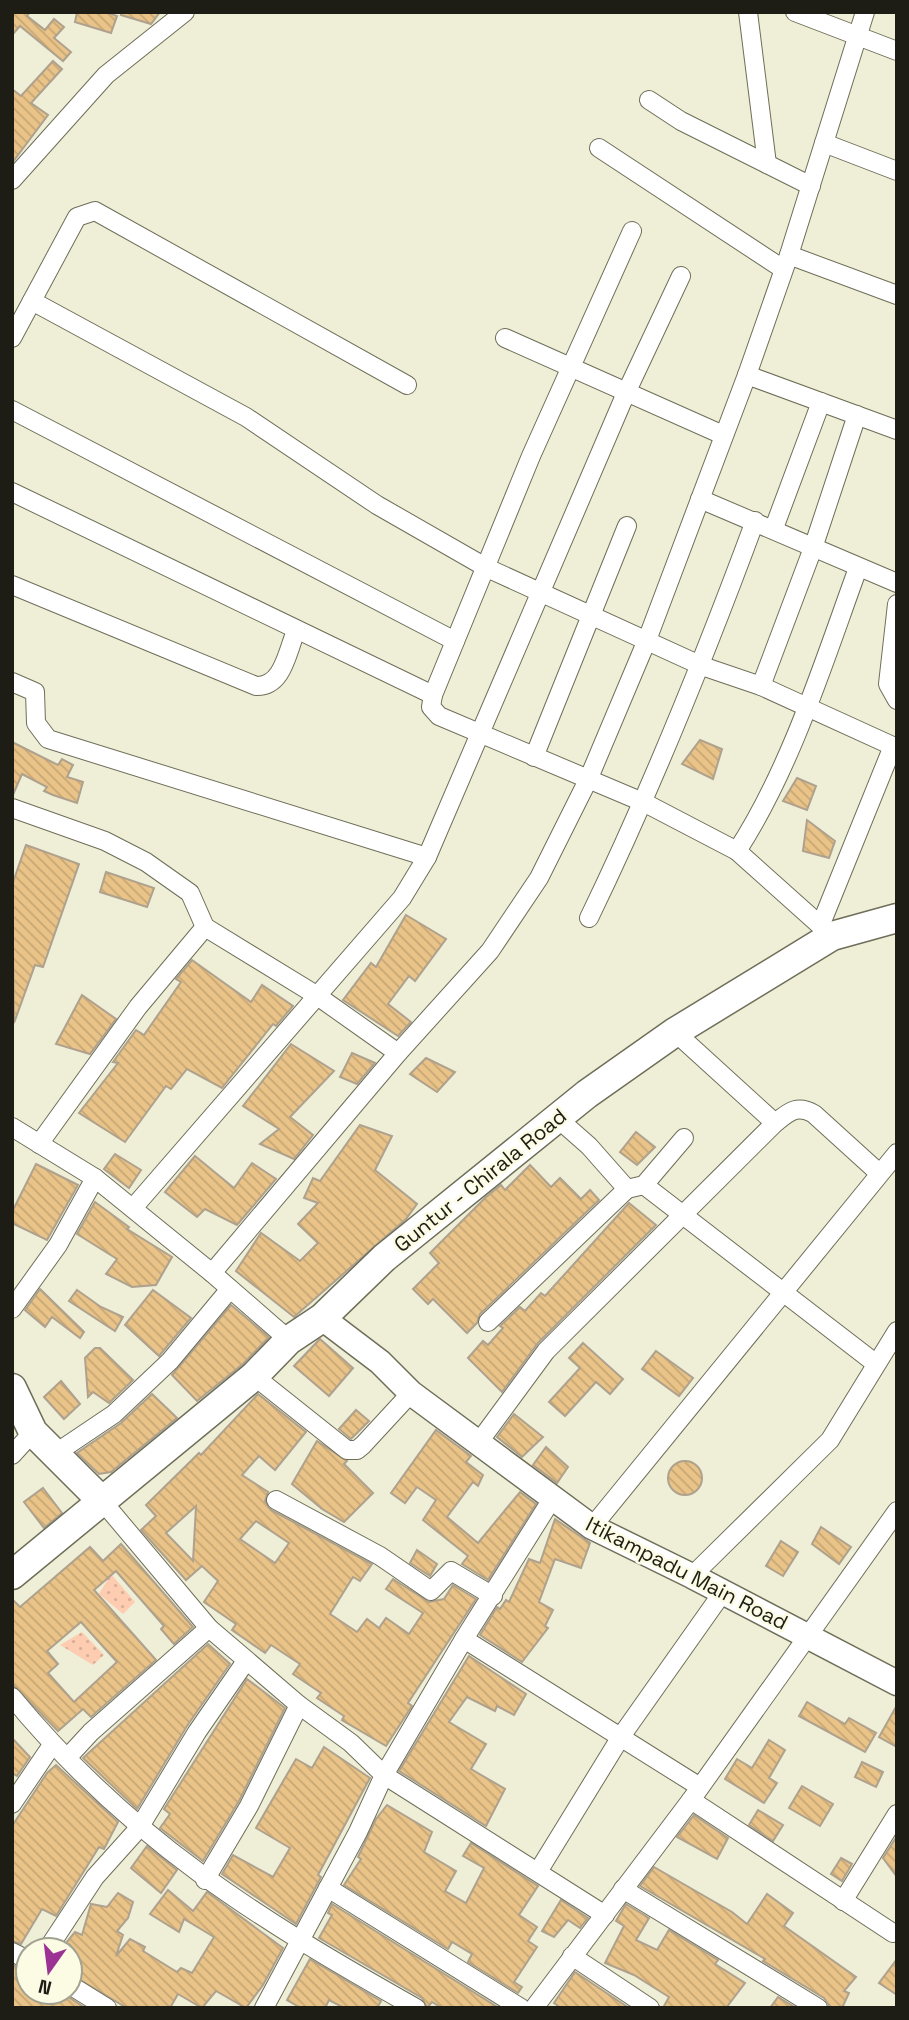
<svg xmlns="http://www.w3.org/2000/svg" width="909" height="2020" font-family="'Space Grotesk',sans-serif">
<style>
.garden{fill:url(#garden-dots)}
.building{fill:url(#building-back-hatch);stroke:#aea18d;stroke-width:2;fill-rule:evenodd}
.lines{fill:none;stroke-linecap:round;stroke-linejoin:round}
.street-casing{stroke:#6f6e59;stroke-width:20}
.secondary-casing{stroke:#6f6e59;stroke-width:27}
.primary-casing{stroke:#6f6e59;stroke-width:31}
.street{stroke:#fff;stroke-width:18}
.secondary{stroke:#fff;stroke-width:24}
.primary{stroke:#fff;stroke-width:28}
.labels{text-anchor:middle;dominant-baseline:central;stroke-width:5;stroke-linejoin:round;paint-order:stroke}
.street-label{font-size:21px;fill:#1e1d15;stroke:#fcfbe3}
</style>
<defs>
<pattern id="garden-dots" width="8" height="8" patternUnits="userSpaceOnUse" patternTransform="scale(1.75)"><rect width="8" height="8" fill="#fdccb1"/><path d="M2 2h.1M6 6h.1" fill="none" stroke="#d8af97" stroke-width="1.8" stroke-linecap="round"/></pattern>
<pattern id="building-back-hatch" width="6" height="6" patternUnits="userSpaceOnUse" patternTransform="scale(1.75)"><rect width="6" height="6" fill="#e9c388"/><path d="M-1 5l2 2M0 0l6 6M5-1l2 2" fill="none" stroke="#c7a774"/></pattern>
</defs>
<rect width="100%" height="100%" fill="#efeed6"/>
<g class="garden">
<polygon points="111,1574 135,1602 123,1614 99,1594"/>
<polygon points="82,1632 104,1655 93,1665 60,1645"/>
</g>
<g class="building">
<polygon points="12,12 30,12 27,16 45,30 54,19 64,27 54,38 71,52 63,61 20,26 12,35"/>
<polygon points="77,12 106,12 117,16 111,33 75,22"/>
<polygon points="122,12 160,12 151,24 121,15"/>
<polygon points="53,61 62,69 31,103 48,115 12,163 12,89 21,96"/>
<polygon points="700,740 722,749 713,779 682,764"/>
<polygon points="12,742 58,765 62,759 73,765 67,777 83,782 77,803 53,795 44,791 47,787 22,774 12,797"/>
<polygon points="797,778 816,786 807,810 783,801"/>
<polygon points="807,820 835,841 829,858 803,851"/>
<polygon points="26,845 79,864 43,967 35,965 14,1023 12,885"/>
<polygon points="106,872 154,888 147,907 100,892"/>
<polygon points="406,915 446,939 415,981 409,976 388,1004 411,1022 398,1036 343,1000 371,963 376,967"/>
<polygon points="192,960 251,1002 262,985 293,1006 276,1026 273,1024 222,1088 187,1069 171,1089 166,1086 125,1142 79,1113 118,1063 113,1062 136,1030 144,1035 181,982 176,979"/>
<polygon points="82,995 116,1019 90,1054 56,1044"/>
<polygon points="291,1044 334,1071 290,1117 313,1135 294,1159 260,1144 279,1129 243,1106"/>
<polygon points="352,1053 375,1063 357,1084 340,1077"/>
<polygon points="426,1058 455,1072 437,1092 410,1074"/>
<polygon points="360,1125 392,1136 375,1170 417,1204 406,1219 294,1317 236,1271 261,1233 300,1261 318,1243 298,1224 318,1203 304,1198 313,1178 320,1181"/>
<polygon points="636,1132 655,1147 637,1165 620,1152"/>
<polygon points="115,1154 141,1170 129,1188 104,1169"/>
<polygon points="195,1156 234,1188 252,1163 276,1179 237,1225 205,1209 197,1217 165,1192"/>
<polygon points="36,1164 78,1185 47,1240 12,1223 12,1212"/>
<polygon points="530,1165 551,1187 560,1178 581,1199 590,1190 599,1200 480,1314 477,1323 467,1333 433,1299 428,1304 413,1289 439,1263 430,1253 486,1197 501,1185 505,1190"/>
<polygon points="95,1202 129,1227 127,1229 172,1257 156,1285 132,1287 106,1274 117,1259 77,1234"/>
<polygon points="629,1203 656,1225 538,1343 502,1392 468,1358 483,1341 488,1345 503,1328 500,1326 520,1307 525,1311 541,1293 545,1296"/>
<polygon points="40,1289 84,1332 80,1338 52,1317 45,1327 25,1310"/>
<polygon points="77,1290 101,1307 123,1317 115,1331 69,1301"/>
<polygon points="153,1290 191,1318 159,1356 125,1325"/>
<polygon points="231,1305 269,1337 243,1364 197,1401 172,1375"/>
<polygon points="320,1339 353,1368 329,1396 294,1366"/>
<polygon points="583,1343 623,1379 610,1394 596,1382 565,1416 549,1402 580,1368 569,1358"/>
<polygon points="95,1348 100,1348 133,1380 109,1403 93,1392 88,1397 85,1358"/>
<polygon points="656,1351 693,1378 679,1396 642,1369"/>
<polygon points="61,1381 80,1404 64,1419 44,1397"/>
<polygon points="152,1394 177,1418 111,1472 99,1474 77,1453 121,1423"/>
<path d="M 258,1394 L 306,1432 L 275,1470 L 259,1456 L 242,1475 L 268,1492 L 265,1501 L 271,1510 L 372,1564 L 360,1581 L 353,1577 L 330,1614 L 357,1632 L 367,1619 L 379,1628 L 386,1618 L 409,1634 L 423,1613 L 386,1589 L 393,1579 L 429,1602 L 444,1599 L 453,1585 L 476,1599 L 408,1703 L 412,1706 L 386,1746 L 342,1720 L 344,1716 L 317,1698 L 321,1693 L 293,1674 L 300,1664 L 271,1645 L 265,1653 L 232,1630 L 236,1624 L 204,1602 L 218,1581 L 202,1566 L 186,1580 L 141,1530 L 156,1516 L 146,1505 L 199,1453 L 201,1455 ZM 196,1506 L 193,1561 L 166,1533 ZM 256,1521 L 289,1543 L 275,1563 L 240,1539 Z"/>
<polygon points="356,1410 369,1421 351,1439 339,1429"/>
<polygon points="514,1414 543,1437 522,1457 497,1437"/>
<polygon points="436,1430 471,1456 466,1462 483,1475 478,1486 473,1482 447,1517 478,1543 520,1492 536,1504 488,1580 462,1564 468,1556 423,1520 436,1500 417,1487 405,1503 391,1493"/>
<polygon points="317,1441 347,1461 344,1464 373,1493 344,1522 322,1509 292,1484"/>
<polygon points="546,1447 568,1467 557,1483 533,1465"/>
<circle cx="685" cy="1478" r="17"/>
<polygon points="43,1488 62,1513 44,1528 24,1502"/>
<polygon points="555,1519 590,1543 581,1568 555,1559 539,1602 553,1610 545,1626 548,1628 522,1662 480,1635 497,1607 500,1609 506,1600 509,1602 529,1559 540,1563"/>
<polygon points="821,1527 851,1547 839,1564 812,1544"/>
<polygon points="781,1541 798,1552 783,1576 766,1566"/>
<path d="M 121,1544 L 193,1627 L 174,1644 L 161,1629 L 164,1626 L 116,1571 L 94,1590 L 156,1660 L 91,1717 L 83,1709 L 58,1731 L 12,1684 L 12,1599 L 20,1607 L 90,1547 L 103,1561 ZM 81,1622 L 117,1662 L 74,1702 L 48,1673 L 58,1664 L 47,1651 Z"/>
<polygon points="417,1550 437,1564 430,1576 410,1563"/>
<polygon points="208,1644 230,1664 187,1726 137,1809 83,1758"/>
<polygon points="469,1656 526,1694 514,1715 497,1706 495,1711 467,1697 449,1722 486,1744 471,1769 505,1789 486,1826 399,1771"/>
<polygon points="247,1679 285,1708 239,1801 203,1861 160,1828 170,1814 164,1809"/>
<polygon points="807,1702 845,1724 849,1718 876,1733 865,1752 799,1716"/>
<polygon points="897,1705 897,1747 879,1737"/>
<polygon points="12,1738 30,1757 17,1776 12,1773"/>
<polygon points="769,1740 785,1750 769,1778 777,1783 764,1803 725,1779 737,1759 752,1768"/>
<polygon points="324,1747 370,1778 318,1875 321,1877 296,1924 222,1874 233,1855 273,1877 290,1848 256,1828 296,1759 312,1768"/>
<polygon points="862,1762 883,1772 876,1787 855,1777"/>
<polygon points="56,1765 118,1822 104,1849 99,1847 56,1916 42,1909 21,1944 12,1941 12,1826 47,1773"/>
<polygon points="802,1786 833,1804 820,1826 789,1808"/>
<polygon points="387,1805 432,1832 424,1852 456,1871 445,1891 466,1903 484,1868 463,1856 471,1843 538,1886 519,1915 537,1927 528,1941 537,1947 514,1982 522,1987 518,1993 468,1962 472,1954 452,1942 448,1949 344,1885 361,1859 358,1857 376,1819"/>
<polygon points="758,1810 783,1825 773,1841 749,1825"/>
<polygon points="694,1815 728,1838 717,1859 677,1837"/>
<polygon points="897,1836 897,1877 883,1858"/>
<polygon points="147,1846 177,1870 161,1893 131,1868"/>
<polygon points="841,1858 852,1864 842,1881 831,1874"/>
<polygon points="654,1867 732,1912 747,1924 767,1894 793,1913 784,1926 856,1977 844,1991 849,1993 842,2008 831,2008 824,1998 763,1961 765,1959 640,1886"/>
<polygon points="168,1890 193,1911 207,1892 283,1948 263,1985 246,2008 216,1991 202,2008 178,1994 170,2008 127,2008 70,1974 70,1945 66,1943 75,1932 82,1935 91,1904 107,1907 118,1893 133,1902 128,1918 117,1931 123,1935 116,1956 130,1939 145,1947 143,1951 177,1972 181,1968 192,1973 214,1937 184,1919 179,1932 150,1914"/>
<polygon points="561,1900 588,1918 580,1928 568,1920 554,1937 542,1931"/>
<polygon points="332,1904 499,2008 442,2008 432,2002 427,2008 422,1998 319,1938 332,1915 328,1913"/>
<polygon points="626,1904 649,1918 636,1940 657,1950 669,1930 718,1960 715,1964 745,1983 726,2008 663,2008 669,1997 634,1975 605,1963 624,1926 616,1921"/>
<polygon points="310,1959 381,2001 377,2008 344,2008 329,2000 325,2008 301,2008 287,2000"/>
<polygon points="897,1959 897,1995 879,1983"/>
<polygon points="12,1965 28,1971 28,1992 61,1992 85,2008 12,2008"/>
<polygon points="575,1972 629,2008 561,2008 554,2003"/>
<polygon points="778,1997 796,2008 770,2008"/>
</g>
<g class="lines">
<defs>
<g id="street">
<polyline points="748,12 767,164"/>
<polyline points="795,12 897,51"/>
<polyline points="649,100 681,121 811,186"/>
<polyline points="824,143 897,171"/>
<polyline points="599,148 783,269"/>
<polyline points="12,180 106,75 185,12"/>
<polyline points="632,231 531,456 433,695 431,707 439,716 645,803 737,851 832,936"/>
<polyline points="789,255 897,295"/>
<polyline points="32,301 246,417 377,505 487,568 702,666 761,686 897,748"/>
<polyline points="12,338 77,217 95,211 407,385"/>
<polyline points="505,338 723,435"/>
<polyline points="747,375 897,430"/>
<polyline points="12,410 455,641"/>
<polyline points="12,492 433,695"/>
<polyline points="700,499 897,583"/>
<polyline points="774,528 821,402"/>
<path d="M 12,585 L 256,686 C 283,687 287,652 296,631"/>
<polyline points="897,604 888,684 897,700"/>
<polyline points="12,682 35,692 36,723 48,739 427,857"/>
<polyline points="761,686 813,548 857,415"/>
<polyline points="534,757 627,526"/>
<polyline points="12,808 105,841 146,862 190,893 205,927 316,995 398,1053"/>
<path d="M 737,851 C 791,768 824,661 858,568"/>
<path d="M 589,918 C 652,788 705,656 755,521"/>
<polyline points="821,924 893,746"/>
<polyline points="675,1032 775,1123"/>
<polyline points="556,1117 589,1146 627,1189 644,1185 684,1138"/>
<polyline points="12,1127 95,1178 212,1273 289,1340"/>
<polyline points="39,1144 138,1007 205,927"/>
<polyline points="644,1185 875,1363"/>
<polyline points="133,1208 402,898 427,857 626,393 681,276"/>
<polyline points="212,1273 398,1053 490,951 539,878 588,780 647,640 747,375 789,255 865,12"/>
<polyline points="12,1309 58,1245 95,1178"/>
<polyline points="488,1322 627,1189"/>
<polyline points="254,1376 347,1450 357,1450 363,1445 411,1393"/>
<path d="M 479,1442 L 546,1351 L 775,1123 C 789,1112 797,1104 814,1114 L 879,1173"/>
<polyline points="12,1455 33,1432"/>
<polyline points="53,1455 114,1414 170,1361 230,1289"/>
<polyline points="276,1500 380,1556 431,1591 451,1571 493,1596"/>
<polyline points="103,1502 209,1628 299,1705 351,1743 384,1775 605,1915"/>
<polyline points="592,1527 897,1153"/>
<polyline points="692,1576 830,1440 897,1331"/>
<polyline points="464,1639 700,1787"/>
<path d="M 12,1697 C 129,1839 258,1919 416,2008"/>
<polyline points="67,1758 91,1732 209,1628"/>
<polyline points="691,1800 893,1933"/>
<polyline points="12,1804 52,1745"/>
<polyline points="539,1870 622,1735 723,1592"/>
<polyline points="205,1880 249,1806 299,1705"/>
<polyline points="328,1888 521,2008"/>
<polyline points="623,1889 818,2008"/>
<polyline points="843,1901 897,1814"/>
<polyline points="47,1950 95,1877 139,1828 197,1732 246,1661"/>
<polyline points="12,1952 28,1960"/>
<polyline points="572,1956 650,2008"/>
<polyline points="70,1985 107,2008"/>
<polyline points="264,2008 358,1832 384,1775 464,1639 552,1499"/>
<polyline points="534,2008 691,1800 897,1511"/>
</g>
<polyline id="secondary" points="322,1318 380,1362 411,1393 592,1527 692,1576 897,1683"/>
<g id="primary">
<polyline points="12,1388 33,1432 103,1502"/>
<polyline points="12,1575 254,1376 289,1340 322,1318 384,1258 587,1094 675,1032 832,936 897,918"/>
</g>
</defs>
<use href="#street" class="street-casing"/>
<use href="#secondary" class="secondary-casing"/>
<use href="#primary" class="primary-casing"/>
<use href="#street" class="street"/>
<use href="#secondary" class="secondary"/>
<use href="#primary" class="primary"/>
</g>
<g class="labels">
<g class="street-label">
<text transform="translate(480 1180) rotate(-39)">Guntur - Chirala Road</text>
<text transform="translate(687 1573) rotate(27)">Itikampadu Main Road</text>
</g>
</g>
<rect width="909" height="2020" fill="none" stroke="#1e1d15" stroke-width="28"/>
<g transform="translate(49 1971) rotate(194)"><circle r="33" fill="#fcfbe3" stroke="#a3a291" stroke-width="2"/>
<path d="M0-5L12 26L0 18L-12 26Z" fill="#9c3294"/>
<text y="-10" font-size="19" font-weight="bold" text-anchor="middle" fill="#1e1d15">N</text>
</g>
</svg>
